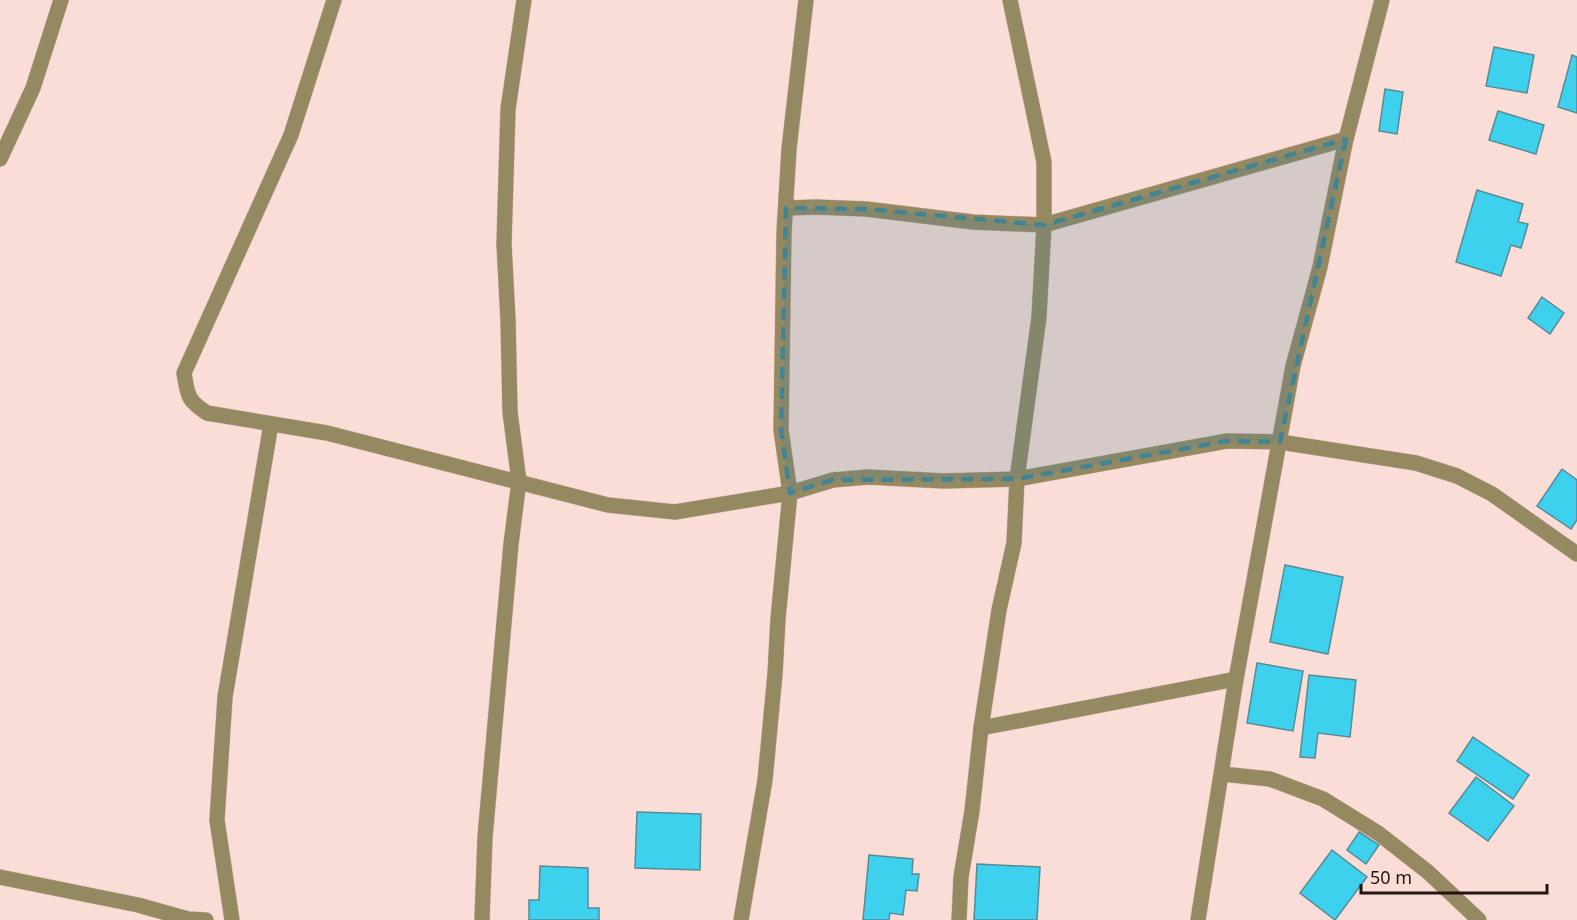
<svg xmlns="http://www.w3.org/2000/svg" width="1577" height="920" font-family="'Noto Sans',sans-serif">
<style>
.building{fill:#3ed1ee;stroke:#588a96;stroke-width:1.5}
.lines{fill:none;stroke-linecap:round;stroke-linejoin:round}
.minor-casing{stroke:#d3b9b2;stroke-width:16}
.minor{stroke:#958962;stroke-width:15}
.marked{fill:#418493;fill-opacity:0.2;stroke:#418493;stroke-width:4.5;stroke-dasharray:12 8;stroke-linejoin:round}
</style>
<rect width="100%" height="100%" fill="#faddd6"/>
<g class="building">
<polygon points="1494,47 1534,55 1527,93 1486,86"/>
<polygon points="1572,55 1577,57 1577,113 1558,107"/>
<polygon points="1385,89 1403,92 1397,134 1379,131"/>
<polygon points="1498,111 1544,125 1536,154 1489,140"/>
<polygon points="1477,190 1523,204 1518,222 1528,224 1521,248 1511,245 1501,276 1456,262"/>
<polygon points="1542,297 1564,313 1550,334 1528,318"/>
<polygon points="1562,469 1577,480 1577,520 1571,529 1537,506"/>
<polygon points="1285,565 1343,577 1328,654 1270,642"/>
<polygon points="1257,663 1303,671 1293,731 1247,723"/>
<polygon points="1309,675 1356,680 1350,737 1318,733 1315,758 1300,757"/>
<polygon points="1473,737 1529,775 1513,799 1457,761"/>
<polygon points="1476,777 1514,806 1488,841 1449,813"/>
<polygon points="637,812 701,814 700,870 635,868"/>
<polygon points="1359,832 1379,845 1366,864 1347,850"/>
<polygon points="1332,850 1367,877 1335,920 1300,893"/>
<polygon points="869,855 913,859 912,874 919,874 917,891 906,890 903,915 890,913 889,920 863,920"/>
<polygon points="977,864 1040,867 1037,920 974,920"/>
<polygon points="540,866 588,868 588,908 599,908 599,920 529,920 529,900 539,900"/>
</g>
<g class="lines">
<defs>
<g id="minor">
<path d="M 334,0 L 291,135 L 184,373 C 188,396 187,400 207,413 L 327,433 L 608,505 L 675,512 L 790,493 L 833,480 L 868,477 L 944,481 L 1017,479 L 1227,441 L 1280,442 L 1416,463 L 1457,476 L 1492,494 L 1577,554"/>
<polyline points="0,159 33,88 61,0"/>
<polyline points="786,208 816,207 866,209 973,222 1044,225 1346,139"/>
<polyline points="981,728 1236,679"/>
<polyline points="1222,774 1270,779 1323,799 1378,833 1428,872 1479,920"/>
<polyline points="0,877 138,905 188,919 206,920"/>
<polyline points="232,920 217,820 225,697 271,424"/>
<polyline points="482,920 485,837 511,544 519,481 510,412 508,320 504,244 508,109 524,0"/>
<polyline points="741,920 765,780 775,674 778,619 790,493 781,430 784,232 789,149 806,0"/>
<polyline points="959,920 961,877 972,811 981,728 999,610 1014,543 1017,479 1039,317 1044,225 1044,162 1010,0"/>
<polyline points="1198,920 1236,679 1293,366 1320,267 1346,139 1382,0"/>
</g>
</defs>
<use href="#minor" class="minor-casing"/>
<use href="#minor" class="minor"/>
</g>
<path class="marked" d="M 1346,139 L 1280,442 L 1227,441 L 1017,479 L 833,480 L 790,493 L 781,430 L 786,208 L 866,209 L 1044,225 Z"/>
<path d="M1361 884v9h186v-9" fill="none" stroke="#241410" stroke-width="3"/>
<text x="1370" y="884" font-size="18" fill="#241410" stroke="#faddd6" stroke-width="4.5" paint-order="stroke">50 m</text>
</svg>
